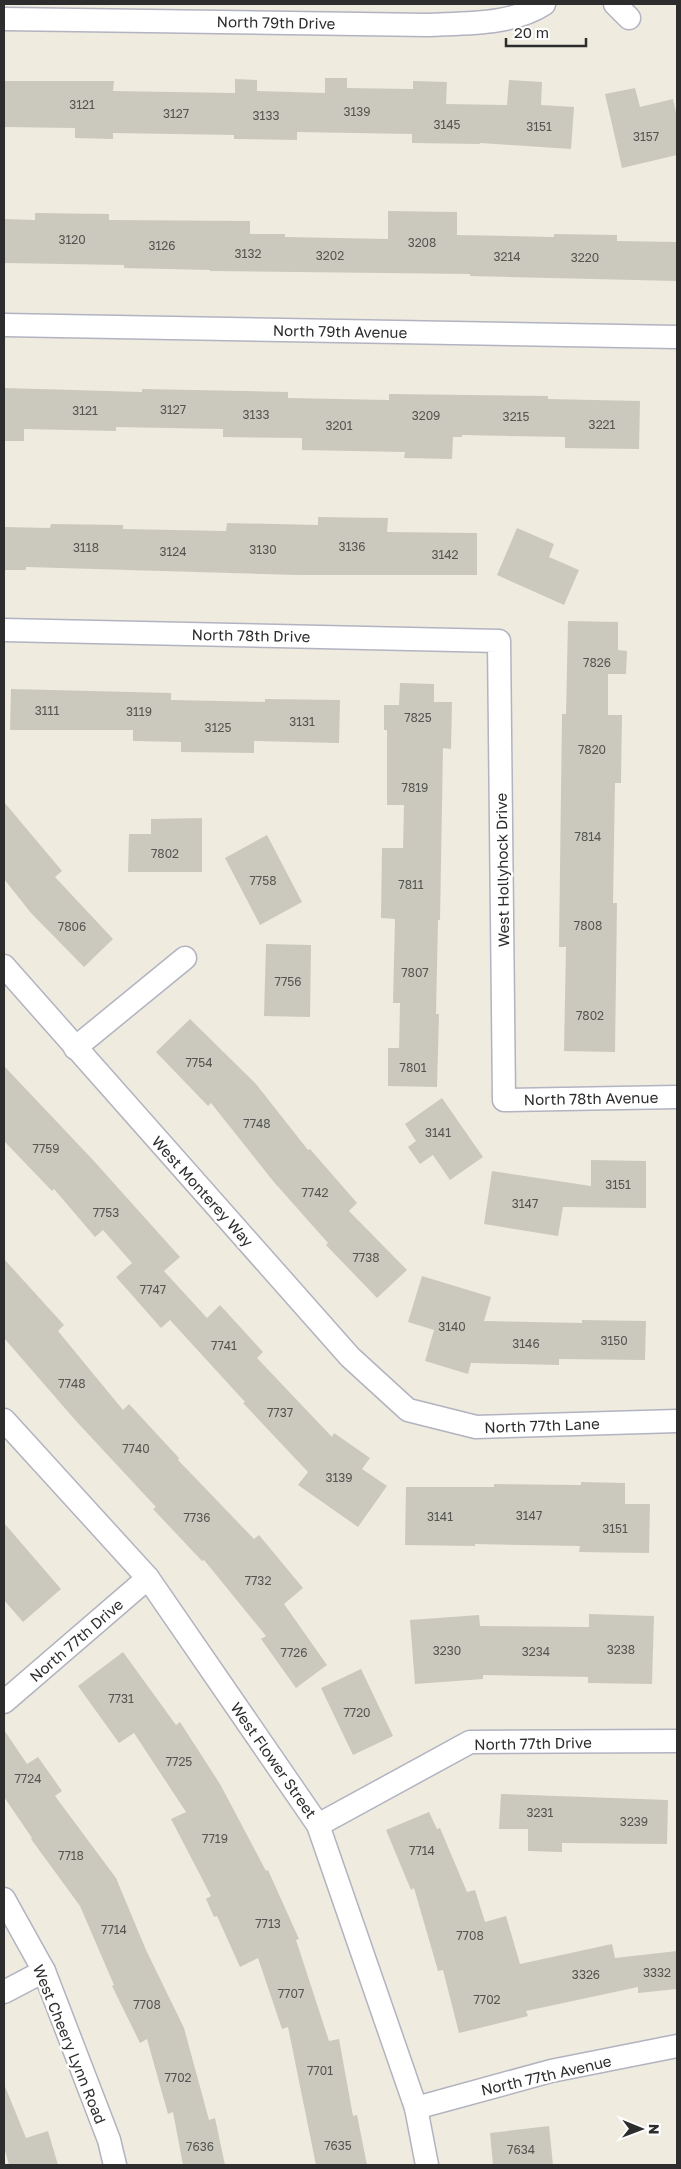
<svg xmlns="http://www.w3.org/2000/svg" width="681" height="2169" font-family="'Golos Text',sans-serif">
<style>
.building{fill:#cbc9bd}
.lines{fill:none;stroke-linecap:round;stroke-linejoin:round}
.minor-casing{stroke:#b2b3c1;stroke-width:25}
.minor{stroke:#fff;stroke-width:22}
.labels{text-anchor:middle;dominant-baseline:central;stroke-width:5;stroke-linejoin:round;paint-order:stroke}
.number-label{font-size:12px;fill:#545451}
.street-label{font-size:15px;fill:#2d2d2d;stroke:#fff}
</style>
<rect width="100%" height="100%" fill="#efebdf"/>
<g class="building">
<polygon points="325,78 347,78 347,88 413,89 413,81 447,82 446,104 507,105 509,80 542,82 541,105 574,107 571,149 480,143 480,144 412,143 412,134 297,132 297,140 234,139 234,135 113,133 113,139 75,138 75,128 4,127 4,81 114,81 113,91 235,93 235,79 257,80 257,91 325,93"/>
<polygon points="635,88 640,107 673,99 677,117 677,155 622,168 605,94"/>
<polygon points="388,211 457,212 457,235 554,237 554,234 617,235 617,241 677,242 677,281 470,276 470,274 210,271 210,270 124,268 124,265 4,263 4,219 35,220 35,213 109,214 109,220 250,221 250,234 285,234 285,237 388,239"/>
<polygon points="4,388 142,392 142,389 288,392 288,398 389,400 389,394 548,396 548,399 640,401 639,449 565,448 565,437 462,435 462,437 453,437 452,459 404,458 405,452 302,450 302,438 223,437 223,429 116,427 116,431 24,429 24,441 4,441"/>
<polygon points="318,517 388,518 387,532 477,533 477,575 299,575 26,567 26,570 4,570 4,527 50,528 51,524 123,525 123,529 226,531 227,523 318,525"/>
<polygon points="517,528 554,544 549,557 579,570 564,605 497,575"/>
<polygon points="568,621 618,622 618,650 627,651 626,674 608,674 608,715 622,715 621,783 615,783 613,903 617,903 615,1052 564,1051 566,947 559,947 562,714 566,714"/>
<polygon points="400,683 434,684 434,702 452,702 451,749 443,748 440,920 438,920 436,1014 439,1014 437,1087 388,1086 388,1048 399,1048 400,1003 393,1003 395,919 381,918 382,848 403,848 404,805 387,805 387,730 384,730 384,705 399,705"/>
<polygon points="11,689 171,693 171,700 265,702 265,699 340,700 339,743 254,741 254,753 181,752 181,742 133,741 133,730 10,730"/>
<polygon points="4,802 62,871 55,877 113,939 84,967 31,913 4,879"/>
<polygon points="202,818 202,872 128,872 129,834 151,834 151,819"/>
<polygon points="267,835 302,902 260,925 225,858"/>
<polygon points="266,944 311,945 310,1017 264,1016"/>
<polygon points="190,1019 256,1084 308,1150 310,1149 357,1203 349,1211 407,1270 377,1298 326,1245 328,1243 273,1181 211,1103 208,1106 156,1052"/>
<polygon points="4,1066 93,1160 180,1257 164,1271 207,1318 220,1305 263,1352 257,1358 332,1437 334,1433 370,1458 362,1469 387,1486 358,1527 298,1485 308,1472 243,1403 245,1402 170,1320 161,1328 116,1277 132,1263 103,1230 95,1237 54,1189 52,1191 4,1141"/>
<polygon points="442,1098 483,1157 450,1180 433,1155 420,1164 408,1147 416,1141 405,1124"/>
<polygon points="591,1160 646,1161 646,1208 563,1207 558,1236 484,1224 492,1171 591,1186"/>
<polygon points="4,1259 64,1325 58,1331 123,1410 129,1404 179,1458 178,1460 254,1539 259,1535 303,1588 284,1604 327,1665 296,1688 261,1639 266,1636 204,1560 202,1561 153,1509 156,1507 76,1421 4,1338"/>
<polygon points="422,1276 491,1297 484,1321 582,1323 582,1320 646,1321 645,1360 559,1359 559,1365 471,1363 468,1374 425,1361 434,1330 408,1322"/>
<polygon points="581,1482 625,1483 625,1504 650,1504 649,1553 579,1552 580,1546 475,1544 475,1546 405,1545 406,1487 494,1487 494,1484 581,1485"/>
<polygon points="4,1523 61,1589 23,1622 4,1600"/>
<polygon points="589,1614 654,1616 652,1684 588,1683 588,1677 483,1675 483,1679 415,1684 410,1620 479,1615 480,1626 589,1627"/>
<polygon points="123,1652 176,1725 180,1722 220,1784 266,1871 268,1870 299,1939 296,1940 329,2041 339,2039 353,2116 357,2115 367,2165 316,2165 288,2027 282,2029 258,1958 240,1967 217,1916 214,1917 206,1899 211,1896 171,1819 186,1812 134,1733 119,1743 78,1686"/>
<polygon points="361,1669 393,1736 353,1755 321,1688"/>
<polygon points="4,1730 27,1764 38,1757 62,1791 55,1796 116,1878 146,1950 184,2028 209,2120 215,2118 225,2165 183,2165 173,2112 168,2114 147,2039 140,2043 112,1986 114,1985 80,1906 31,1839 32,1838 4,1797"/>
<polygon points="501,1794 668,1800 667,1844 562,1843 562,1852 528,1851 528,1829 499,1829"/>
<polygon points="429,1812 437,1829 440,1828 467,1892 475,1890 485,1922 506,1916 520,1964 612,1944 615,1958 677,1951 677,1989 638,1993 638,1987 526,2011 528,2016 459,2033 443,1970 438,1971 414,1888 411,1890 386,1830"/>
<polygon points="4,2084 26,2138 48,2131 58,2165 9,2165 4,2147"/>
<polygon points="549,2126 553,2165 493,2165 490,2133"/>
</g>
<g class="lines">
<defs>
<g id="minor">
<polyline points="615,4 629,18"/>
<path d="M 4,19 L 428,25 C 465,23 512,25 544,4"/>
<polyline points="4,325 677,337"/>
<polyline points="4,630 499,641 504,1100 677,1097"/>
<polyline points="4,966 350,1357 408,1410 476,1427 677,1421"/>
<polyline points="75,1048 185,958"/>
<polyline points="4,1420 148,1578 318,1825 416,2108 427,2165"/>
<polyline points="4,1702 148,1578"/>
<polyline points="318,1825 470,1742 677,1741"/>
<polyline points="4,1899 44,1971 109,2140 115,2165"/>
<polyline points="4,1992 44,1971"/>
<polyline points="416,2108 551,2071 677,2046"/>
</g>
</defs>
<use href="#minor" class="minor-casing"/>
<use href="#minor" class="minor"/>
</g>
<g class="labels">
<g class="number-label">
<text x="82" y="104">3121</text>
<text x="357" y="111">3139</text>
<text x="176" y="113">3127</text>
<text x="266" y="115">3133</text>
<text x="447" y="124">3145</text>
<text x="539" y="126">3151</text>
<text x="646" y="136">3157</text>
<text x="72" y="239">3120</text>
<text x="422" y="242">3208</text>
<text x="162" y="245">3126</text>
<text x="248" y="253">3132</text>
<text x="330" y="255">3202</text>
<text x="507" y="256">3214</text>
<text x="585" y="257">3220</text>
<text x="173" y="409">3127</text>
<text x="85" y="410">3121</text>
<text x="256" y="414">3133</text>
<text x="426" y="415">3209</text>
<text x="516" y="416">3215</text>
<text x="602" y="424">3221</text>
<text x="339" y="425">3201</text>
<text x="352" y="546">3136</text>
<text x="86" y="547">3118</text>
<text x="263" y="549">3130</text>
<text x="173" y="551">3124</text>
<text x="445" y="554">3142</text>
<text x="597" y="662">7826</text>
<text x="47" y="710">3111</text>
<text x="139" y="711">3119</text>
<text x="418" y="717">7825</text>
<text x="302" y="721">3131</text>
<text x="218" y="727">3125</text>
<text x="592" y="749">7820</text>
<text x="415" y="787">7819</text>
<text x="588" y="836">7814</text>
<text x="165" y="853">7802</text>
<text x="263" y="880">7758</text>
<text x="411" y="884">7811</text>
<text x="588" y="925">7808</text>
<text x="72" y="926">7806</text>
<text x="415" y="972">7807</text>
<text x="288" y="981">7756</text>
<text x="590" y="1015">7802</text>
<text x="199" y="1062">7754</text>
<text x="413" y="1067">7801</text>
<text x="257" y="1123">7748</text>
<text x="438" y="1132">3141</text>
<text x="46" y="1148">7759</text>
<text x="618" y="1184">3151</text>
<text x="315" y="1192">7742</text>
<text x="525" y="1203">3147</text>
<text x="106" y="1212">7753</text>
<text x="366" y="1257">7738</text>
<text x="153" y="1289">7747</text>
<text x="452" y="1326">3140</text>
<text x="614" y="1340">3150</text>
<text x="526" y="1343">3146</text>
<text x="224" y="1345">7741</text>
<text x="72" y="1383">7748</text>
<text x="280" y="1412">7737</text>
<text x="136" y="1448">7740</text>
<text x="339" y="1477">3139</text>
<text x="529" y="1515">3147</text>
<text x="440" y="1516">3141</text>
<text x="197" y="1517">7736</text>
<text x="615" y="1528">3151</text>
<text x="258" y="1580">7732</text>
<text x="621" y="1649">3238</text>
<text x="447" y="1650">3230</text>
<text x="536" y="1651">3234</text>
<text x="294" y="1652">7726</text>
<text x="121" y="1698">7731</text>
<text x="357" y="1712">7720</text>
<text x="179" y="1761">7725</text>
<text x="28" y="1778">7724</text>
<text x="540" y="1812">3231</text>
<text x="634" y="1821">3239</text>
<text x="215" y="1838">7719</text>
<text x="422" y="1850">7714</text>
<text x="71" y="1855">7718</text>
<text x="268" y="1923">7713</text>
<text x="114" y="1929">7714</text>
<text x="470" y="1935">7708</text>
<text x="657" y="1972">3332</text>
<text x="586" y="1974">3326</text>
<text x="291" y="1993">7707</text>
<text x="487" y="1999">7702</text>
<text x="147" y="2004">7708</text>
<text x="320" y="2070">7701</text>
<text x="178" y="2077">7702</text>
<text x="338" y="2145">7635</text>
<text x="200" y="2146">7636</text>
<text x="521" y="2149">7634</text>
</g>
<g class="street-label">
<text transform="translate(276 22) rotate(1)">North 79th Drive</text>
<text transform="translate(340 331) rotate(1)">North 79th Avenue</text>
<text transform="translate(251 635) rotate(1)">North 78th Drive</text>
<text transform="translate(502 870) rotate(-91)">West Hollyhock Drive</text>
<text transform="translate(591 1098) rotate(-1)">North 78th Avenue</text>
<text transform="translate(203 1191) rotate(48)">West Monterey Way</text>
<text transform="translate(542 1425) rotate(-2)">North 77th Lane</text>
<text transform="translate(76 1640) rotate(-41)">North 77th Drive</text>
<text transform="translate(533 1743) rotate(-1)">North 77th Drive</text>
<text transform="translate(274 1760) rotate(55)">West Flower Street</text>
<text transform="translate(70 2044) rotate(68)">West Cheery Lynn Road</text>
<text transform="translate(546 2075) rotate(-13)">North 77th Avenue</text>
</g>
</g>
<rect width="681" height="2169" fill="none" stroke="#2d2d2d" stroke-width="10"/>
<g transform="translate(641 2129) rotate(91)" stroke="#ffffff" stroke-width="4" paint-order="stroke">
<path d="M0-4L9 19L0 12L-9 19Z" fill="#2d2d2d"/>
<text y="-8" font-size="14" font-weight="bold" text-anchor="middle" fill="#2d2d2d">N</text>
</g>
<path d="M506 38v8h80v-8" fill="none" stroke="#2d2d2d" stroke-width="2.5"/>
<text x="514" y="38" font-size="15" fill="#2d2d2d" stroke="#ffffff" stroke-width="4" paint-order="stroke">20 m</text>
</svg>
